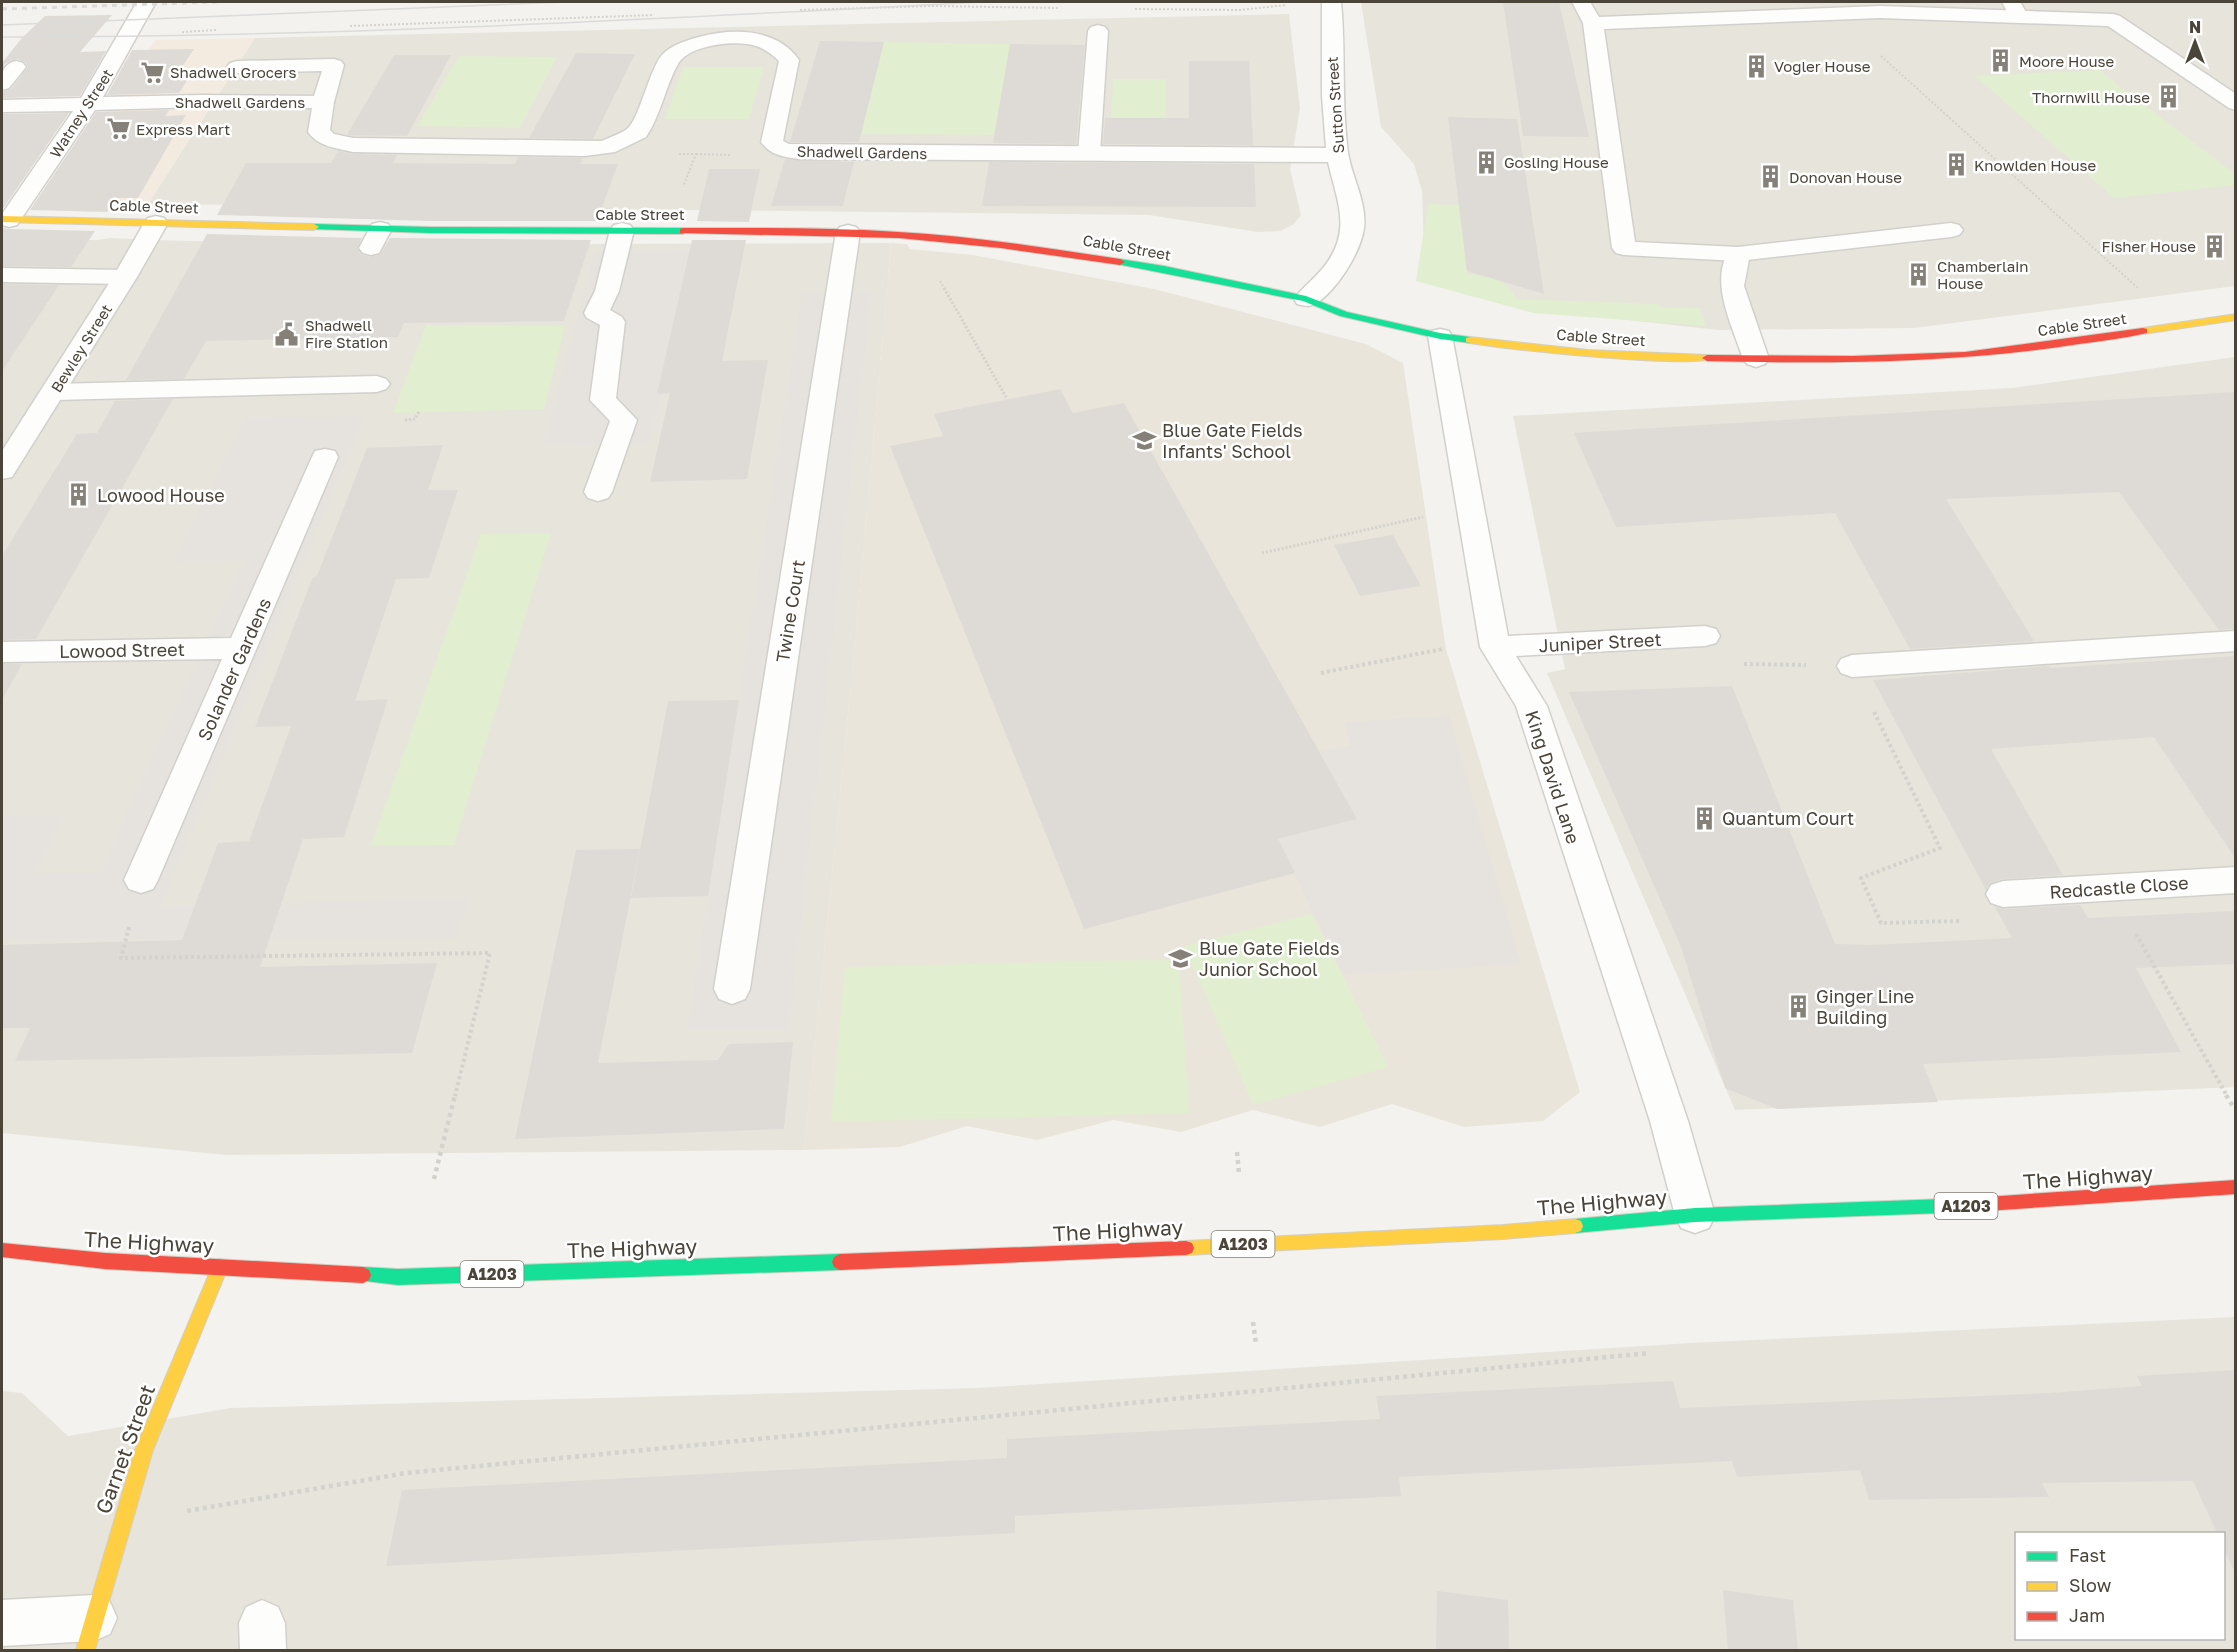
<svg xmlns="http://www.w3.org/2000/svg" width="2237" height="1652" font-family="'Golos Text',sans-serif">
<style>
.residential{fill:#e7e4dc;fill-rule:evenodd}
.commercial{fill:#f3ebdf}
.education{fill:#eae5da}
.green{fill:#e1eecf}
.parking{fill:#e6e3df}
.building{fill:#dedbd6}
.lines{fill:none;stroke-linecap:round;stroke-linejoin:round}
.lane-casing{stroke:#d2d0cb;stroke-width:3}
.street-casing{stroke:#d2d0cb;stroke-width:3}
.fast-casing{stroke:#d3cfc5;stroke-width:2}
.slow-casing{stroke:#d3cfc5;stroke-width:2}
.jam-casing{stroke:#d3cfc5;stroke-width:2}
.path-far3{stroke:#d3d2cc;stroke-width:2;stroke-dasharray:2 2;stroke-linecap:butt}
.path-far2{stroke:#d3d2cc;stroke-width:3;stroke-dasharray:2 2;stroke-linecap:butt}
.path-far1{stroke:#d3d2cc;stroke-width:4;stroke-dasharray:3 3;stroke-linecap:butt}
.path{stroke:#d3d2cc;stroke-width:4.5;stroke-dasharray:4 4;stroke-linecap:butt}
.lane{fill:#fdfdfc;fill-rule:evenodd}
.street{fill:#fdfdfc;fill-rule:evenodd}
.fast{fill:#16e098;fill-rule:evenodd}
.slow{fill:#ffcf43;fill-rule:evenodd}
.jam{fill:#f24e42;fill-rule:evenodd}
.tram{stroke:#dbdbda;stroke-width:1.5}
.rail{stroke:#dbdbda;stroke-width:3;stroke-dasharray:5 5;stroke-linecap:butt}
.labels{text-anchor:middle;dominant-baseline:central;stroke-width:5;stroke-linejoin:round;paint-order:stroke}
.far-poi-label{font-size:15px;fill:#4b4439;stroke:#fff;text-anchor:start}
.far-street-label{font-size:15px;fill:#4b4439;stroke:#fff}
.shield{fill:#fff;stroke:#817c74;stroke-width:1.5}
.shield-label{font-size:16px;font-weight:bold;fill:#4b4439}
.poi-label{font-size:18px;fill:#4b4439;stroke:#fff;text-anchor:start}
.street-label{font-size:18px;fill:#4b4439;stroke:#fff}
.near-street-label{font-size:21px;fill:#4b4439;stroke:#fff}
</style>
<rect width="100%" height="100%" fill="#f4f2ee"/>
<g class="residential">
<polygon points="1361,2 2235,2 2235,286 1915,328 1718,330 1528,309 1425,274 1422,191 1414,164 1381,127"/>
<polygon points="1289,14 1300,108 1290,169 1301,215 1294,224 1280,231 1258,232 1149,215 148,204 255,38"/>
<polygon points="2,237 41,237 40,240 98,240 110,238 184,241 591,244 891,243 851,684 804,1150 226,1155 2,1133"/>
<polygon points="2235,357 2235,1087 1735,1110 1547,673 1565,669 1513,416 2012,388"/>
<path d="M 2235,1317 L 2235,1650 L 2,1650 L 2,1391 L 22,1393 L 68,1436 L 231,1408 L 977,1388 L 1691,1343 ZM 2016,1534 L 2224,1534 L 2224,1638 L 2016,1638 Z"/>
</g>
<polygon class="commercial" points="255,38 148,204 51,204 63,177 155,40"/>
<polygon class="education" points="891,243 907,244 910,249 973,255 1154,289 1366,344 1403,363 1446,649 1580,1092 1543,1121 1464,1127 1392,1104 1320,1127 1253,1110 1181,1132 1113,1120 1037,1140 967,1126 900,1147 804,1150 851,684"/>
<g class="green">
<polygon points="884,42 1010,44 994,135 861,134"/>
<polygon points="459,56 556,57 557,57 520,128 417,126"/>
<polygon points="683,67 764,67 749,119 665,119"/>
<polygon points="2099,70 2235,174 2235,185 2114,198 1975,76"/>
<polygon points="1113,79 1166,79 1165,119 1111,118"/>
<path d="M 1428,204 L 1459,205 L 1467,274 C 1486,276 1509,279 1516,299 L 1658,304 L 1660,307 L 1700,308 L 1706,326 L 1533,313 L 1416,281 Z"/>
<polygon points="426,325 565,326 544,409 393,413"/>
<polygon points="551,533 454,845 371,846 481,534"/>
<polygon points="1312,914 1388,1067 1253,1105 1184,946"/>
<polygon points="1179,959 1189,1113 831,1122 845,967"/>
</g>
<g class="parking">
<polygon points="695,250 649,446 543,444 595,251"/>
<polygon points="872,292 789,1029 687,1030 802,293"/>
<polygon points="365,416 161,907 469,898 456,938 2,939 2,816 64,816 35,873 101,873 123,820 244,560 173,562 246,418"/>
<polygon points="1449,716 1521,964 1343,975 1278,839 1357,819 1319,751 1350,746 1345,722"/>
</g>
<g class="building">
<polygon points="1503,2 1559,2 1589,137 1523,136"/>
<polygon points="112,15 80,52 106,51 80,96 2,98 2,92 11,89 28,67 25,62 17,59 6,63 2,70 2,63 21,39 45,16"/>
<polygon points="820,41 884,42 859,142 790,142"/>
<polygon points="1010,44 1085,45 1076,144 993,143"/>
<polygon points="194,49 177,74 192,73 179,93 107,95 132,50"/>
<polygon points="576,53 635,54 593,139 529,138"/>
<polygon points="394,55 451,55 407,136 347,135"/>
<polygon points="1189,61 1249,61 1253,145 1103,144 1105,118 1189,118"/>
<polygon points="169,110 165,116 186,115 138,198 117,198 107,212 30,210 96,112"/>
<polygon points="69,113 2,210 2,114"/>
<polygon points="1448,117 1517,119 1544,294 1467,271"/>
<polygon points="338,151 353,154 397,155 393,163 515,164 518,157 583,158 580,164 618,164 597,221 430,221 217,215 246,163 331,163"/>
<polygon points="785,159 854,162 843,206 771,206"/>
<polygon points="989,162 1254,164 1256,207 982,206"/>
<polygon points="709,169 760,169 749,222 697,221"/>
<polygon points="2,228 8,229 95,231 71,267 2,266"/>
<polygon points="207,234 362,238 357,249 362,255 370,257 381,254 390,238 591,240 564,321 404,323 398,337 206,341 184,379 126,380"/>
<polygon points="692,240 746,240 722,361 768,360 747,479 650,482 670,393 657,394"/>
<polygon points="2,284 59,285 2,371"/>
<polygon points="1060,389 1073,413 1124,403 1357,819 1278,839 1295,873 1084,929 890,446 943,436 934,414"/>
<polygon points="2235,392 2235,629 2219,630 2119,492 1946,499 2034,641 1910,649 1835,513 1616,527 1574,433"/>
<polygon points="173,399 36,639 2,640 2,556 77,434 97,433 115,401"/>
<polygon points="443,445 428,490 458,490 429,578 396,579 355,701 388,699 344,837 303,839 260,967 437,963 412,1053 15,1061 30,1028 2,1028 2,945 182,940 218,843 249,841 291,726 255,727 313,577 317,576 367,448"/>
<polygon points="1393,535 1421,586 1360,596 1334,545"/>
<polygon points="2235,656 2235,858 2154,737 1991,749 2063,875 2002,879 1990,883 1986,890 1873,680 2049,666 2051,668"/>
<polygon points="2,664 22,664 2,700"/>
<polygon points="1732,686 1835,944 1872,945 2012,938 1995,907 2003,909 2080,905 2088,918 2235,911 2235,964 2136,968 2181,1052 1923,1064 1938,1102 1777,1109 1725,1088 1681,947 1569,692"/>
<polygon points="739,700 708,896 631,898 668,701"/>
<polygon points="640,849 598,1063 718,1060 729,1044 793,1042 784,1129 515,1139 576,850"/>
<polygon points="2235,1370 2235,1573 2223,1547 2223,1533 2217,1533 2193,1481 2042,1483 2049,1497 1869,1500 1860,1470 1737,1477 1732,1461 1399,1477 1401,1496 1015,1516 1015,1533 386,1566 402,1490 1007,1458 1007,1439 1380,1419 1376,1396 1673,1381 1680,1408 2050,1393 2142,1386 2137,1376"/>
<polygon points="1723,1590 1793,1600 1798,1650 1728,1650"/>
<polygon points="1437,1591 1508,1600 1509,1650 1436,1650"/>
</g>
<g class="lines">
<defs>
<g id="lane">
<polygon points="1572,2 1590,2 1599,17 1880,6 2113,14 2120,16 2236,94 2236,110 2229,108 2108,26 1880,18 1604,29 1635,242 1738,247 1951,223 1959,225 1963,230 1959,235 1951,237 1738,261 1624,255 1616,253 1612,248 1583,23"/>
<polygon points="1098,25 1105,27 1108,31 1100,153 1097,158 1089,160 1081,158 1078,153 1088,31 1091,27"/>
<polygon points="334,59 341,61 344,65 334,102 330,106 323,108 316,106 312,102 322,71 237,73 230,71 227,67 230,63 237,61"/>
<path d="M 16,61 L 23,63 L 26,67 L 9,88 L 2,90 C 2,76 0,65 16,61 Z"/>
<polygon points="380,222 388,224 392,229 379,253 371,255 363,253 359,248 372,224"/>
<polygon points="2,268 125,270 133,272 137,277 133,282 125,284 2,282"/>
<polygon points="377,376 386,379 390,384 386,389 377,392 54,400 45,397 41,392 45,387 54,384"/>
<polygon points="2236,631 2236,651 1852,677 1841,673 1837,666 1841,659 1852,655"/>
<polygon points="94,1595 110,1602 117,1618 110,1634 94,1641 2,1646 2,1600"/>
<polygon points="262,1600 278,1607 285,1623 286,1650 240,1650 239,1623 246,1607"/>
</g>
<g id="street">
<path d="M 137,2 L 156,2 L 103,97 L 202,95 L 323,96 L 330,98 L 334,102 L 330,130 L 334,134 L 353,138 L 602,141 C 610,137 620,134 627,129 C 639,120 650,68 662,55 C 671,45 687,40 699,37 C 733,28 777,28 799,60 L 783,141 L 789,144 L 1326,148 L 1322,96 L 1322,2 L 1341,2 C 1346,52 1341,102 1348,153 C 1352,178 1367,202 1364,228 C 1361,252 1336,292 1315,304 C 1309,307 1304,306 1297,304 L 1294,299 C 1302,288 1314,279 1323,268 C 1353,231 1337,202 1328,162 L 800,159 C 784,157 771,156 761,142 L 779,61 C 772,54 765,49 756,46 C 737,39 688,45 678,64 C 665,87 661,115 646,137 L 615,152 L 585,156 L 353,152 C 336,148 319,147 308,132 L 312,108 L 202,107 L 95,110 L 17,225 L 9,227 L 2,225 L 2,214 L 73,111 L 2,112 L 2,100 L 81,98 Z"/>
<polygon points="2002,2 2020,2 2029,17 2026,21 2012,21"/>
<polygon points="156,216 164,218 168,223 137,277 12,477 2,479 2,451 113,277 144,223 148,218"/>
<polygon points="622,223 630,225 634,230 619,291 610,310 622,317 625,322 616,398 637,420 612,492 608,498 598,501 588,498 584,492 610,421 590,400 600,325 587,318 584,313 595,291 610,230 614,225"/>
<polygon points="848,225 856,227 860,232 750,989 745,999 732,1004 719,999 714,989 836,232 840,227"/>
<path d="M 1738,247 L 1746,249 L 1750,254 L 1744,286 L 1769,359 L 1765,364 L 1756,367 L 1747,364 L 1743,359 C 1733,327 1708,281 1730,249 Z"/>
<polygon points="1440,329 1449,331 1452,336 1508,636 1705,626 1716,629 1720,636 1716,643 1705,646 1516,656 1547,706 1688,1121 1715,1215 1709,1228 1695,1233 1681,1228 1675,1215 1650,1121 1516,706 1480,647 1428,336 1431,331"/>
<polygon points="325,449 335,451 338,457 158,880 153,889 141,893 129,889 124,880 222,659 2,662 2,642 231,638 312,457 315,451"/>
<polygon points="2236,867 2236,893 2003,907 1991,903 1986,894 1991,885 2003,881"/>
</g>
<g id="fast">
<polygon points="314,224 430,227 683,228 688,231 683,234 430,233 311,229 309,227"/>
<polygon points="1120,259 1164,266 1306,296 1347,312 1440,333 1470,337 1475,340 1470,343 1440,339 1340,316 1303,301 1117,264 1115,262"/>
<polygon points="1971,1198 1977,1200 1979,1205 1977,1210 1971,1212 1695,1222 1575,1233 1569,1231 1567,1226 1569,1221 1575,1219 1695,1208"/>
<polygon points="840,1254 846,1257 848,1262 846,1267 840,1270 398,1285 357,1280 355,1275 357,1270 363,1267 398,1269"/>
</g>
<g id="slow">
<polygon points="2,216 314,224 319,227 314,230 2,222"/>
<polygon points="2236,314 2236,320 2143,334 2138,331 2143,328"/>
<path d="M 1470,337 L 1588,350 L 1707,355 L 1712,358 C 1698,369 1495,349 1466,342 L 1466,338 Z"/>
<polygon points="1575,1219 1581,1221 1583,1226 1581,1231 1575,1233 1503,1239 1186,1255 1180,1253 1178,1248 1180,1243 1186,1241 1503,1225"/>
<polygon points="220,1259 226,1262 228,1267 153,1450 95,1650 76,1650 135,1450 212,1267 214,1262"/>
</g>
<g id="jam">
<path d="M 683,228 C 755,228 826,227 898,232 C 972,236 1046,248 1120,259 L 1125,262 L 1120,265 L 1001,248 L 899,238 L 680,233 L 680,229 Z"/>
<path d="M 2143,328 L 2147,329 L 2147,333 C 2125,338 2102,341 2079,344 C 1956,363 1832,364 1707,361 L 1702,358 L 1707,355 L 1853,356 L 1965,352 Z"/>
<polygon points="2236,1180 2236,1194 1971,1212 1965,1210 1963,1205 1965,1200 1971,1198"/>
<polygon points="1186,1241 1192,1243 1194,1248 1192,1253 1186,1255 840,1270 834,1267 832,1262 834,1257 840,1254"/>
<polygon points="2,1243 105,1253 363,1267 369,1270 371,1275 369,1280 363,1283 105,1269 2,1257"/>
</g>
</defs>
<use href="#lane" class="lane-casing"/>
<use href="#street" class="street-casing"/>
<use href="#fast" class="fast-casing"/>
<use href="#slow" class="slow-casing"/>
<use href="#jam" class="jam-casing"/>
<g class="path-far3">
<polyline points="1135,9 1240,10 1287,5"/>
<polyline points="800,10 932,6 1059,8"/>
<polyline points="350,26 654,15"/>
<polyline points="182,32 216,30"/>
<polyline points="1881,56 2138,288"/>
<polyline points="679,154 696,154 683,187"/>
<polyline points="696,154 731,155"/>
<polyline points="940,281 945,290"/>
</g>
<g class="path-far2">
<polyline points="944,288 1006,397"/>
<polyline points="405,420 415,419 419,412"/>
<polyline points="1262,553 1423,517"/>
</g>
<g class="path-far1">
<polyline points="1744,664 1806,665"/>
<polyline points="1321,673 1443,649"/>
<polyline points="1874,712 1940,848 1861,878 1881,923 1959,921"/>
<polyline points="129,927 121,958 490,953 455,1096"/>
<polyline points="2136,934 2227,1096"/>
</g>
<g class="path">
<polyline points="2226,1095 2234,1108"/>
<polyline points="1237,1152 1239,1173"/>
<polyline points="434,1179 455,1095"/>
<polyline points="1253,1322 1256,1344"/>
<polyline points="187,1511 406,1473 1650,1353"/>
</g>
<use href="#lane" class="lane"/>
<use href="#street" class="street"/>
<use href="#fast" class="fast"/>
<use href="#slow" class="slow"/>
<use href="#jam" class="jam"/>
<g class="tram">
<polyline points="2,25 566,2"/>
<path d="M 2,37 C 329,37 656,19 983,2"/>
</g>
<polyline class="rail" points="2,9 218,2"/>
</g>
<defs>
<symbol id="building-bare" viewBox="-9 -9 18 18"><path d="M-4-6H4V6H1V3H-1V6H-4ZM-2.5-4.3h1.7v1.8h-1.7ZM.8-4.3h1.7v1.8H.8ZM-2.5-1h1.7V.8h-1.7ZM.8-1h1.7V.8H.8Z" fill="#868178" stroke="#fff" stroke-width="2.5" paint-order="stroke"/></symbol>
<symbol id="supermarket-bare" viewBox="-9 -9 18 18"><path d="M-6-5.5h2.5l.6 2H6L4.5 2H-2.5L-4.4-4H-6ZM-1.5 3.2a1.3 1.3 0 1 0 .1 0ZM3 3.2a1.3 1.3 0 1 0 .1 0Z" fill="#868178" stroke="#fff" stroke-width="2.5" paint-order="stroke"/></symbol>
<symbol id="civic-bare" viewBox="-9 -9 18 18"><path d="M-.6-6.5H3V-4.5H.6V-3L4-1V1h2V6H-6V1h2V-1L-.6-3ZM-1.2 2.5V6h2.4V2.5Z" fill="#868178" stroke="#fff" stroke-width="2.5" paint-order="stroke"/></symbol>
<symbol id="school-bare" viewBox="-9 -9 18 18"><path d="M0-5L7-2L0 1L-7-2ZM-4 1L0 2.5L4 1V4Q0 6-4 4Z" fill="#868178" stroke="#fff" stroke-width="2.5" paint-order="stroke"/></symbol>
</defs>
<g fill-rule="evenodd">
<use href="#building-bare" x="1984" y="44" width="33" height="33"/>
<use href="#building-bare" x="1740" y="50" width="33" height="33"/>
<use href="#supermarket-bare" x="136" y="56" width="33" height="33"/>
<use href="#building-bare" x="2152" y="80" width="33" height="33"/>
<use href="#supermarket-bare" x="102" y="112" width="33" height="33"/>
<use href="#building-bare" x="1470" y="146" width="33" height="33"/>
<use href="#building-bare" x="1940" y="148" width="33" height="33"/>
<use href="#building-bare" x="1754" y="160" width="33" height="33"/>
<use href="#building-bare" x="2198" y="230" width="33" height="33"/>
<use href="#building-bare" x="1902" y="258" width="33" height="33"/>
<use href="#civic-bare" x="270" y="318" width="33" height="33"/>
<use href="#school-bare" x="1128" y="424" width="33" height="33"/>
<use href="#building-bare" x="62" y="478" width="33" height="33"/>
<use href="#building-bare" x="1688" y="802" width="33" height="33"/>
<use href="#school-bare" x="1164" y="942" width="33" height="33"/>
<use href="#building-bare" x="1782" y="990" width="33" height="33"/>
</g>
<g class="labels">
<g class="far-poi-label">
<text x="2019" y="61">Moore House</text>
<text x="1774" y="66">Vogler House</text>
<text x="170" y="72">Shadwell Grocers</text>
<text x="2150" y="97" text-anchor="end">Thornwill House</text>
<text x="136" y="129">Express Mart</text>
<text x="1504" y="162">Gosling House</text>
<text x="1974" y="165">Knowlden House</text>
<text x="1789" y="177">Donovan House</text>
<text x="2196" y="246" text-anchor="end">Fisher House</text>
<text x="1937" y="266">Chamberlain<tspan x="1937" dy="17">House</tspan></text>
<text x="305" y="325">Shadwell<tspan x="305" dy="17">Fire Station</tspan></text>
</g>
<g class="far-street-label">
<text x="240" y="102">Shadwell Gardens</text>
<text transform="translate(1335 105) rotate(-94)">Sutton Street</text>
<text transform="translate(81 113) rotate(-57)">Watney Street</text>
<text transform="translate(862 152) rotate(1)">Shadwell Gardens</text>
<text transform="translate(154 206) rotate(2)">Cable Street</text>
<text x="640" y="214">Cable Street</text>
<text transform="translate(1127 247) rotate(10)">Cable Street</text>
<text transform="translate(2082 324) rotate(-8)">Cable Street</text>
<text transform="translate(1601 337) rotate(4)">Cable Street</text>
<text transform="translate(81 348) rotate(-58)">Bewley Street</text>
</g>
<g class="shield">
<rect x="1934.5" y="1193" width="63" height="26" rx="4.5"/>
<rect x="1211.5" y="1231" width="63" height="26" rx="4.5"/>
<rect x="460.5" y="1261" width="63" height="26" rx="4.5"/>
</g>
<g class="shield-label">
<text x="1966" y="1206">A1203</text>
<text x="1243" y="1244">A1203</text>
<text x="492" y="1274">A1203</text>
</g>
<g class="poi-label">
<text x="1162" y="430">Blue Gate Fields<tspan x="1162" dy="21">Infants' School</tspan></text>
<text x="97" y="495">Lowood House</text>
<text x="1722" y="818">Quantum Court</text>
<text x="1199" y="948">Blue Gate Fields<tspan x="1199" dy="21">Junior School</tspan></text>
<text x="1816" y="996">Ginger Line<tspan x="1816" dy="21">Building</tspan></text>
</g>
<g class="street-label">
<text transform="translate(790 611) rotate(-81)">Twine Court</text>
<text transform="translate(1600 642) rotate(-3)">Juniper Street</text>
<text transform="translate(122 650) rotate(-1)">Lowood Street</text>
<text transform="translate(234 669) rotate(-66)">Solander Gardens</text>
<text transform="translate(1553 777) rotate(72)">King David Lane</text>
<text transform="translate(2119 887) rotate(-4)">Redcastle Close</text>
</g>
<g class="near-street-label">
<text transform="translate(2088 1177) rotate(-4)">The Highway</text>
<text transform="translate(1602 1202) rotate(-5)">The Highway</text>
<text transform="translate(1118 1230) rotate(-3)">The Highway</text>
<text transform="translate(149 1242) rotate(3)">The Highway</text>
<text transform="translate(632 1248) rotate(-2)">The Highway</text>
<text transform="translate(125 1449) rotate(-70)">Garnet Street</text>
</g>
</g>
<rect width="2237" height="1652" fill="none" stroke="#4b4439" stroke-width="6"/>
<rect x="2015" y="1532" width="210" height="108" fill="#ffffff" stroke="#b7b4b0" stroke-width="1.5"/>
<rect x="2027" y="1552" width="30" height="9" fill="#16e098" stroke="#b7b4b0" stroke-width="1.5"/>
<text x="2069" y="1562" font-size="18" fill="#4b4439">Fast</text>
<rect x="2027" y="1582" width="30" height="9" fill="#ffcf43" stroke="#b7b4b0" stroke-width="1.5"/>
<text x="2069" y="1592" font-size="18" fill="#4b4439">Slow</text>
<rect x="2027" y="1612" width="30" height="9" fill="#f24e42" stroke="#b7b4b0" stroke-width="1.5"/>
<text x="2069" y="1622" font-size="18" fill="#4b4439">Jam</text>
<g transform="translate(2195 42)" stroke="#ffffff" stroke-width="4.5" paint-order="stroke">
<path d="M0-4.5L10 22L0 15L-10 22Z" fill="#4b4439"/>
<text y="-9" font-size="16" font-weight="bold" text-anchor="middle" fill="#4b4439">N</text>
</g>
</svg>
